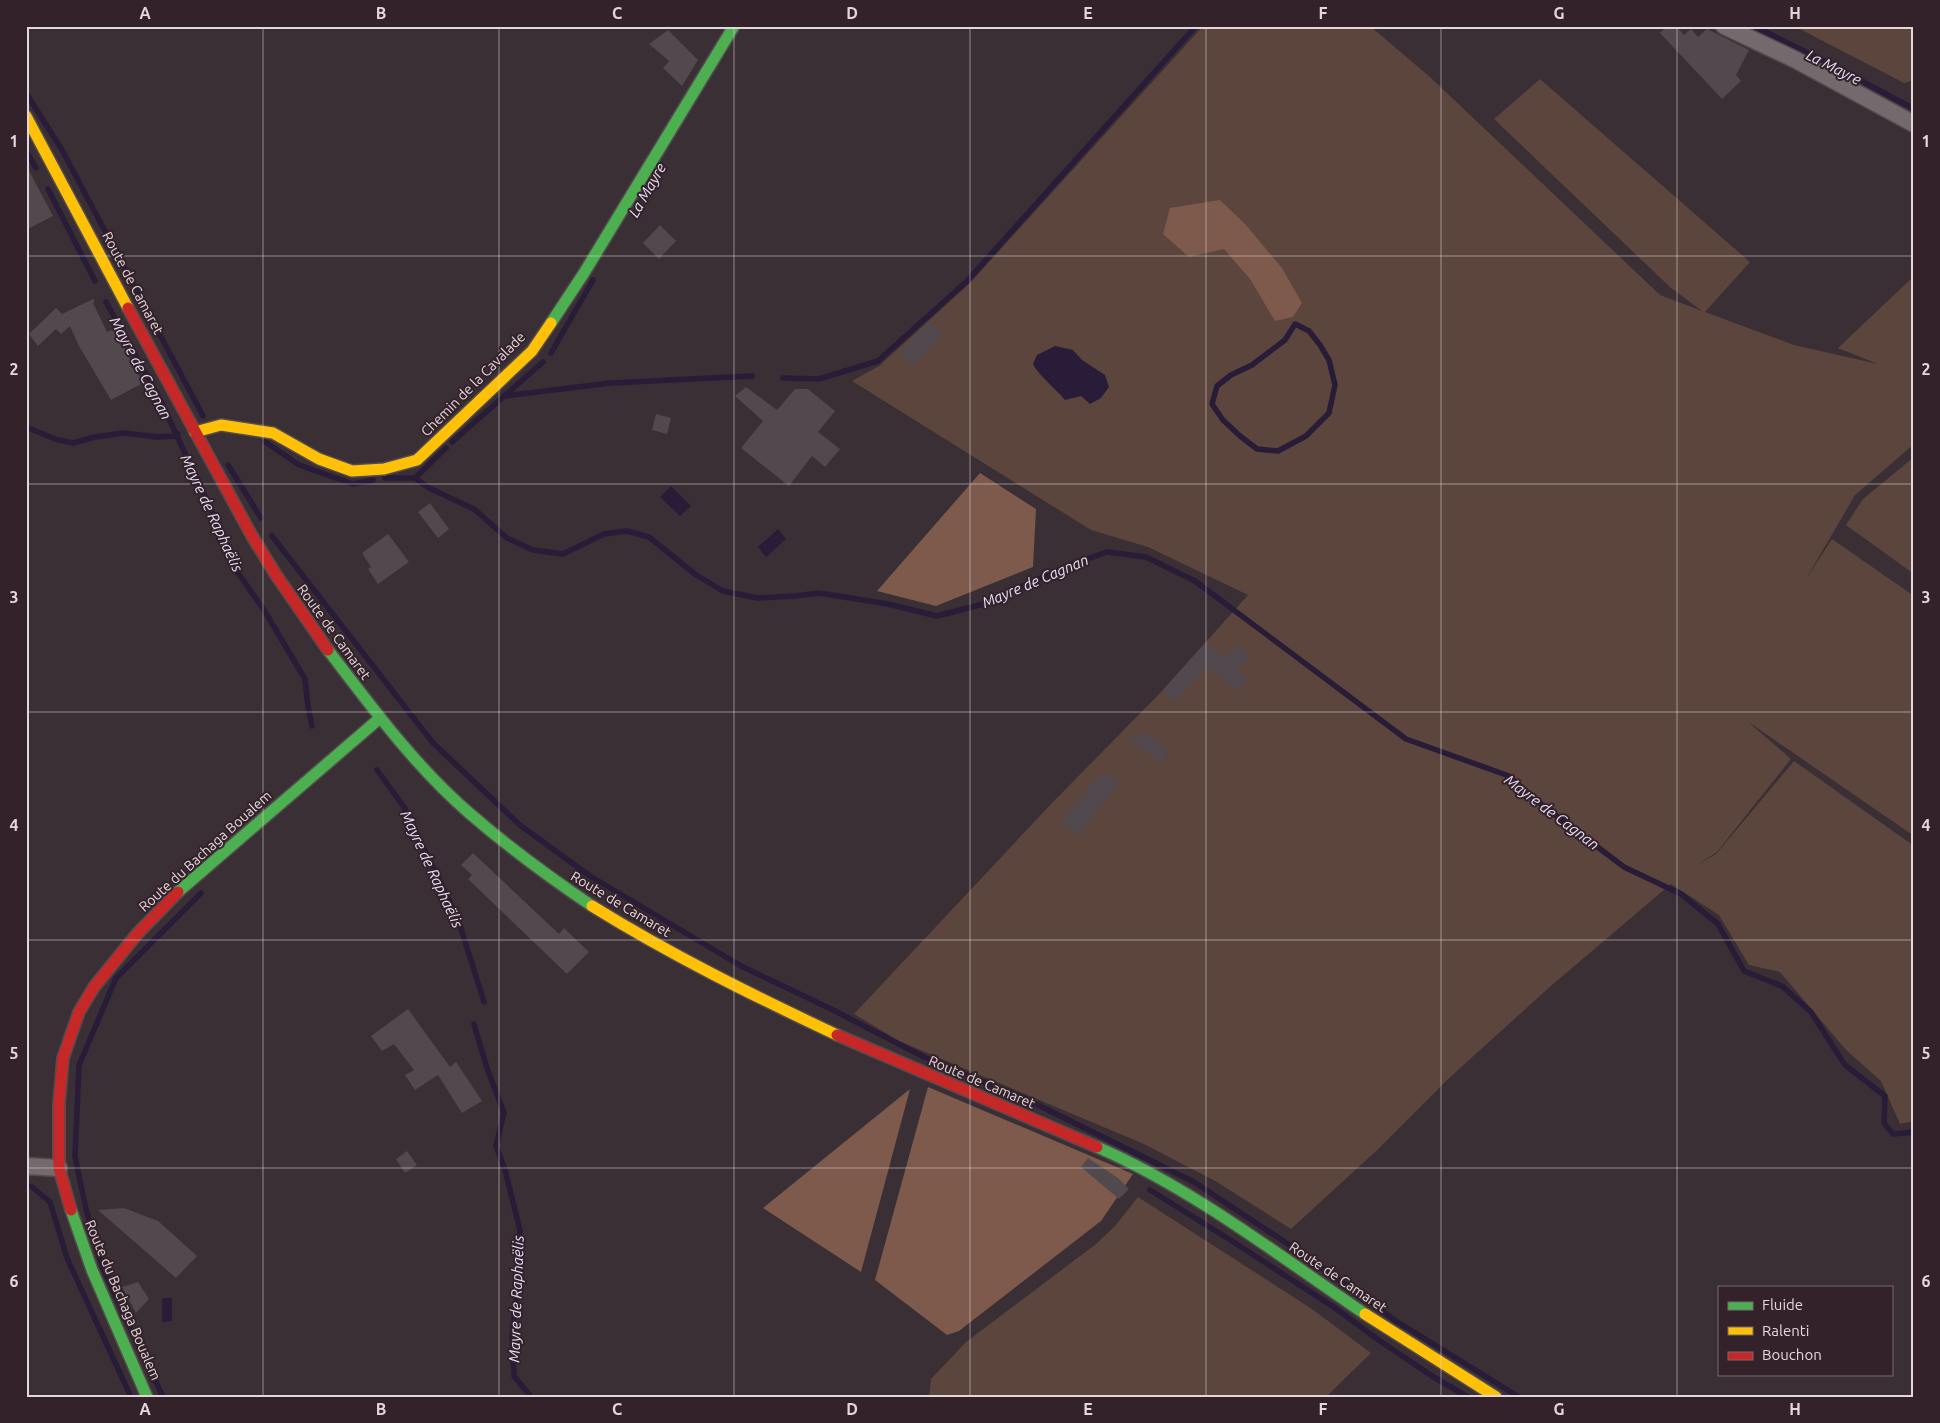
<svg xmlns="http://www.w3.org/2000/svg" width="1940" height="1423" font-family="Ubuntu,sans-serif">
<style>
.green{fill:#5c453c}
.forest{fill:#7d5a4c}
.water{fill:#281c38}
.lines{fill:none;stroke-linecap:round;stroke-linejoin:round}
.stream{stroke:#281c38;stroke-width:5.5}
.building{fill:#51494e}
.street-casing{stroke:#534b4f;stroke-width:19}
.fast-casing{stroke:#534b4f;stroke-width:14}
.slow-casing{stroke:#534b4f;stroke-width:14}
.jam-casing{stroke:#534b4f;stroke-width:14}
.street{stroke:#726a6d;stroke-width:16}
.fast{stroke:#4caf50;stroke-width:11}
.slow{stroke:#ffc107;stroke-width:11}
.jam{stroke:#c62828;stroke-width:11}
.grid{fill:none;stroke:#e3d7dc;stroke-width:1;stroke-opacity:0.55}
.labels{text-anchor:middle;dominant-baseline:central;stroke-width:4;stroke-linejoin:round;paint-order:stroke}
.street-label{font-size:14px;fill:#e3d7dc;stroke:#332229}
.water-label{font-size:15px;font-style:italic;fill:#e7def8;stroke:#332229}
.neatline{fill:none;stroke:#e3d7dc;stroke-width:2}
.grid-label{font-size:16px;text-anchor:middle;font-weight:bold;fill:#e3d7dc}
</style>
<rect width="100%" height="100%" fill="#392f34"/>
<g class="green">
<polygon points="1203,26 1370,26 1430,77 1660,295 1702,311 1671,288 1494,119 1540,79 1750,262 1705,312 1794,345 1878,364 1838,348 1914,276 1914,444 1855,495 1806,579 1832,539 1914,596 1914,836 1747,721 1791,759 1717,852 1697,865 1716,854 1794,761 1914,846 1914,1121 1900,1124 1881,1081 1846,1050 1780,972 1749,965 1719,915 1671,884 1552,985 1447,1080 1375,1152 1291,1229 1217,1182 1144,1144 899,1041 854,1014 1051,804 1162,691 1248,595 1148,547 1091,530 852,381 879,366 970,283"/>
<polygon points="1794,26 1914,26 1914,80 1904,83"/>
<polygon points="1914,457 1914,574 1846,525 1863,499"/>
<polygon points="1138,1197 1312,1309 1371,1353 1326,1397 929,1397 931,1379 966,1342 1096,1244 1115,1226"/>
</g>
<g class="forest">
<polygon points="1220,200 1245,224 1282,268 1302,303 1293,317 1275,321 1250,279 1224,249 1189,257 1163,234 1170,208"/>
<polygon points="980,473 1036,509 1033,567 936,606 877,591"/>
<polygon points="928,1087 1133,1174 1101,1221 959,1331 947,1335 875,1280"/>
<polygon points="910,1089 861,1272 763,1208"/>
</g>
<g class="water">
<path d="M 1055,346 L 1073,350 L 1082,360 L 1105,375 L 1109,387 L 1101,398 L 1090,404 L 1081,396 L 1065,400 C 1056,389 1038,375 1033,364 L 1037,355 Z"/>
<polygon points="671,486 691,506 680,516 660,497"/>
<polygon points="778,529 786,539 766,557 758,547"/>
<polygon points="162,1298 172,1298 172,1321 162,1322"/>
</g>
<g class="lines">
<g class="stream">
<polyline points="1754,26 1832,65 1914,109"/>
<polyline points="26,93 62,150 203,416"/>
<polyline points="26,151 36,168"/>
<polyline points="48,189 95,281"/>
<polyline points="106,302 161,401 176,434 178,434"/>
<polygon points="1295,324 1309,331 1320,345 1329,360 1335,385 1329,413 1306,436 1278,451 1257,449 1240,436 1223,420 1212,404 1217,386 1231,375 1252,365 1285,340"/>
<polyline points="551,353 593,280"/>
<polyline points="783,378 819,379 878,361 967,281 1196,26"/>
<polyline points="504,396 611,383 752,376"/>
<polyline points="26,427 55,439 73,443 95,437 124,433 157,437 177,436"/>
<polyline points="176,434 217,522 238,573 264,610 305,679 308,707 312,726"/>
<polyline points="264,441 299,465 353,484 373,480"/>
<polyline points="452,442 543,362"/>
<polyline points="228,465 261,518"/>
<polyline points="385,478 415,478 429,488 474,509 507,538 533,550 563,554 604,534 627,531 649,537 696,575 723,591 757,598 795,596 819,593 888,604 937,616 983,604 1067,566 1107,552 1146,557 1195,581 1406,739 1509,776 1537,801 1624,867 1681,894 1718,924 1744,971 1782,986 1811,1012 1845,1065 1885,1096 1884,1123 1893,1134 1914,1132"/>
<polyline points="415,478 446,448"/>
<polyline points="272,536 433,743 521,826 590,876 741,966 829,1008 926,1058 1028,1100 1194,1182 1294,1248 1396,1321 1519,1397"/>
<polyline points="377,770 404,807 458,919 484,1002"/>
<polyline points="474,1024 487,1068 504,1113 496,1146 505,1170 520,1230 518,1280 512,1337 514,1376 531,1397"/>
<polyline points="26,1185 32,1187 50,1202 67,1258 131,1397"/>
<polyline points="1150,1190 1232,1241 1335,1308 1380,1341 1432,1376 1468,1397"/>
<polyline points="143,1355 102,1266 86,1209 75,1157 79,1065 116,978 201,893"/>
<polyline points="154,1378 163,1397"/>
</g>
</g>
<g class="building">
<polygon points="1667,26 1676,26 1684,35 1691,29 1698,37 1707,29 1749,50 1736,75 1741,81 1722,99 1660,33"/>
<polygon points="668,30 698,60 682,86 663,68 669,61 649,44"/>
<polygon points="26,165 53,216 26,230"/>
<polygon points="660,225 676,241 659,259 643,243"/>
<polygon points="93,299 95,301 93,303 107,332 114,329 143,383 111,400 79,346 70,326 61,334 56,329 38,346 29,334 56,308 62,314"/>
<polygon points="928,321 942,334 914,366 900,353"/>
<polygon points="746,387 777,410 795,389 808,389 835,411 818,432 840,449 825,467 812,456 789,486 741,448 763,421 735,396"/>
<polygon points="656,414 671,418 667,434 652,430"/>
<polygon points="430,503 449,529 438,538 418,512"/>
<polygon points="388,534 409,562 378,584 368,569 371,567 362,553"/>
<polygon points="1206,642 1223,659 1239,645 1249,657 1236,670 1248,679 1236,691 1208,668 1173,702 1162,691"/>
<polygon points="1144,731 1169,750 1162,763 1127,739"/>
<polygon points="1109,774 1119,782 1078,836 1061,822 1098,777"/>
<polygon points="473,853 559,934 564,928 589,952 567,974 468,879 472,875 461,865"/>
<polygon points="408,1009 450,1067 456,1062 482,1101 462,1113 438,1075 415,1090 405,1075 414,1070 394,1044 382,1051 371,1036"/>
<polygon points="407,1151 417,1165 405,1173 396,1159"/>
<polygon points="1088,1158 1118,1178 1129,1189 1119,1199 1081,1167"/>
<polygon points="124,1208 158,1221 197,1256 176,1278 98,1210"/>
<polygon points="138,1282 149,1299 136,1313 122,1287"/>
</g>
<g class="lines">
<defs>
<g id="street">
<polyline points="1724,26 1794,59 1914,124"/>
<polyline points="26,1166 59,1168"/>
</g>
<g id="fast">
<polyline points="551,323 584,273 734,26"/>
<path d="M 328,650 C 371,706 414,765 468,812 C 507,846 549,877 592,906"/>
<polyline points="178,892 380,718"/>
<path d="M 1097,1147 C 1193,1189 1278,1255 1365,1314"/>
<polyline points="71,1210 92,1270 147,1397"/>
</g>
<g id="slow">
<polyline points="26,116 128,308"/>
<polyline points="195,432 221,425 273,433 319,459 352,471 384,469 417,460 532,351 551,323"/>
<path d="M 592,906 C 671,955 754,996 837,1035"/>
<polyline points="1365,1314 1496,1397"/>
</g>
<g id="jam">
<polyline points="128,308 252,536 276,575 328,650"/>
<polyline points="837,1035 1097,1147"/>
<polyline points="71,1210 59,1168 59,1104 63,1058 79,1012 94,987 137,934 178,892"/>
</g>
</defs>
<use href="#street" class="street-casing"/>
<use href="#fast" class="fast-casing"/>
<use href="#slow" class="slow-casing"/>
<use href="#jam" class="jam-casing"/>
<use href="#street" class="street"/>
<use href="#fast" class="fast"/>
<use href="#slow" class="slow"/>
<use href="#jam" class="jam"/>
</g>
<path class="grid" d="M 263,26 L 263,1397M 499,26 L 499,1397M 734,26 L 734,1397M 970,26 L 970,1397M 1206,26 L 1206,1397M 1441,26 L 1441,1397M 1677,26 L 1677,1397M 26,256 L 1914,256M 26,484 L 1914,484M 26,712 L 1914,712M 26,940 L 1914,940M 26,1168 L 1914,1168"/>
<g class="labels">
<g class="street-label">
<text transform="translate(133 283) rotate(62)">Route de Camaret</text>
<text transform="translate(473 384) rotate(-45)">Chemin de la Cavalade</text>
<text transform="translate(334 632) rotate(54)">Route de Camaret</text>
<text transform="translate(205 851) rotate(-42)">Route du Bachaga Boualem</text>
<text transform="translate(621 904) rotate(31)">Route de Camaret</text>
<text transform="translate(982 1082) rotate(23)">Route de Camaret</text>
<text transform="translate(1338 1277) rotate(34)">Route de Camaret</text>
<text transform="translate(123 1300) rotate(67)">Route du Bachaga Boualem</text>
</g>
<g class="water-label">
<text transform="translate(1834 67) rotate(27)">La Mayre</text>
<text transform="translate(647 190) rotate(-60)">La Mayre</text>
<text transform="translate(141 368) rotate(62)">Mayre de Cagnan</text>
<text transform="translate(212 513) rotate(65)">Mayre de Raphaëlis</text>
<text transform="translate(1035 581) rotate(-23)">Mayre de Cagnan</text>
<text transform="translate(1552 812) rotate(37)">Mayre de Cagnan</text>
<text transform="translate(432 869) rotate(65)">Mayre de Raphaëlis</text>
<text transform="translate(516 1299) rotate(-88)">Mayre de Raphaëlis</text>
</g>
</g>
<rect width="1940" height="1423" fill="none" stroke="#332229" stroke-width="55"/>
<rect x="1718" y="1286" width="175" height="90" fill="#332229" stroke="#796a71"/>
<rect x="1728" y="1302" width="25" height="8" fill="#4caf50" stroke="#796a71"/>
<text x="1762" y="1310" font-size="15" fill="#e3d7dc">Fluide</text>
<rect x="1728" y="1327" width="25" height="8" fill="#ffc107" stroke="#796a71"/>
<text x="1762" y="1336" font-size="15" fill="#e3d7dc">Ralenti</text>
<rect x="1728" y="1352" width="25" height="8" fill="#c62828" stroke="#796a71"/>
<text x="1762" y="1360" font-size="15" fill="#e3d7dc">Bouchon</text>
<rect x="28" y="28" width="1884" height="1368" class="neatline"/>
<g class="grid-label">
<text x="145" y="19">A</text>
<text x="381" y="19">B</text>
<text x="617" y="19">C</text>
<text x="852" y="19">D</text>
<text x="1088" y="19">E</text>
<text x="1323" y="19">F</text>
<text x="1559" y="19">G</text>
<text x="1795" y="19">H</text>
<text x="14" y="147">1</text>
<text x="1926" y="147">1</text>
<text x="14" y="375">2</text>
<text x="1926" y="375">2</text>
<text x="14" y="603">3</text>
<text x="1926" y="603">3</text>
<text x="14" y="831">4</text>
<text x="1926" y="831">4</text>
<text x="14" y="1059">5</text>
<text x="1926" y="1059">5</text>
<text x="14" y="1287">6</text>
<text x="1926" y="1287">6</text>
<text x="145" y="1415">A</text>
<text x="381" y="1415">B</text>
<text x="617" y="1415">C</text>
<text x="852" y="1415">D</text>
<text x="1088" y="1415">E</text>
<text x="1323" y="1415">F</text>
<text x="1559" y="1415">G</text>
<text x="1795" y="1415">H</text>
</g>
</svg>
